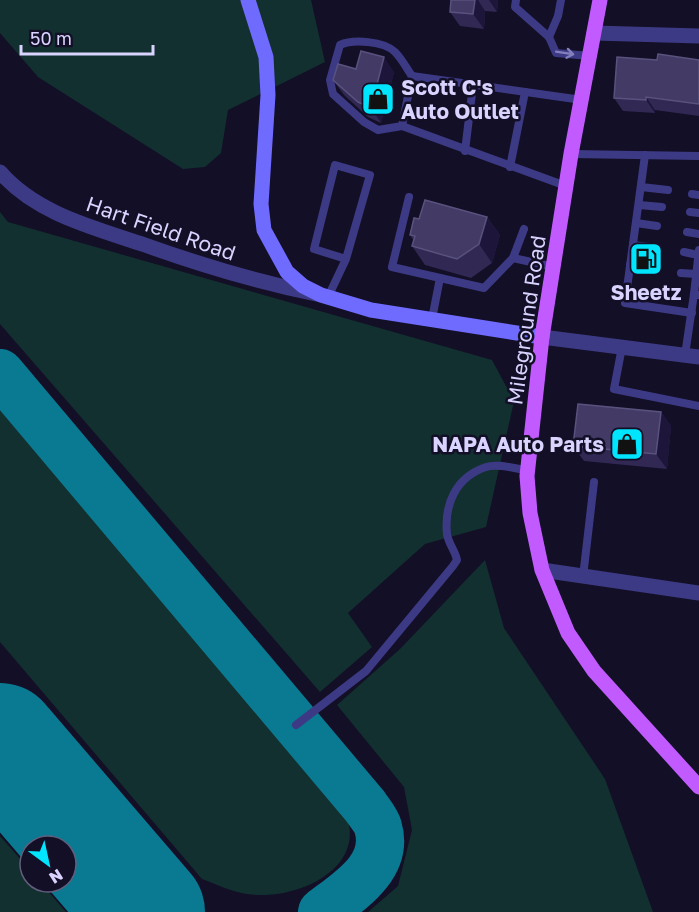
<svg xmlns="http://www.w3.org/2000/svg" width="699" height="912" font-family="'Golos Text',sans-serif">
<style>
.green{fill:#12302f}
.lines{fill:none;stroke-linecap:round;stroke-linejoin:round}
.taxiway{stroke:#0a7a92;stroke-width:48}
.runway{stroke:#0a7a92;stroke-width:118}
.lane{stroke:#3d3a85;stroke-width:8}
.street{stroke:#3d3a85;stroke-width:15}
.secondary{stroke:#6f6bff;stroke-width:15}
.primary{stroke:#c25bff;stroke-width:15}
.wall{fill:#312854}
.shaded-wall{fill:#1d163a}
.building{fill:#433a66;stroke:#5a527e;stroke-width:1.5}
.oneway{stroke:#837fbc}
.labels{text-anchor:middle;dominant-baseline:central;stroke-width:5;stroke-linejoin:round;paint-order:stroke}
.poi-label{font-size:21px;font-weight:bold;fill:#d9d4ff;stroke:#130f26;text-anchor:start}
.street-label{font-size:21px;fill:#d9d4ff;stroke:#130f26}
</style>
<rect width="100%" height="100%" fill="#130f26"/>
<g class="green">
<polygon points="0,0 311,0 325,62 228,110 221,153 205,167 183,169 38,77 0,33"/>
<polygon points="0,212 8,222 492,360 514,401 486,527 425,544 348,613 372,647 320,692 0,324"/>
<path d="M 0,408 L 342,806 C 375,866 297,902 247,894 C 232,892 216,884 202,879 L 0,642 Z"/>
<polygon points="485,560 504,628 605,779 653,912 368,912 398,886 412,830 404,787 337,705 400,649"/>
<polygon points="0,836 30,870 30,882 40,882 66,912 0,912"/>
</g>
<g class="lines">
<path class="taxiway" d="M 0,373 L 365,806 C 369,812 376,820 378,827 C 390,867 348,892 322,912"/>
<polyline class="runway" points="0,742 146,912"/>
<g class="lane">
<polyline points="516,0 515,7 549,37 556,53 590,56"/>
<polyline points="549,37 558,16 561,0"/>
<path d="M 402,126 L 378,130 L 364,122 L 333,94 L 330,80 L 340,45 C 353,39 384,41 395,52 C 402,59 407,69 412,76"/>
<polyline points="465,151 473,85"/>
<polyline points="571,154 699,156"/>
<polyline points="645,155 625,303 692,313"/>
<polyline points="510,167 525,92"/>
<polyline points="566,186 402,126 412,76 582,100"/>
<polyline points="641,187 668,190"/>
<polyline points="692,194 699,195"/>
<polyline points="409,197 392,267 484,288 513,258 554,267"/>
<polyline points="639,205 662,207"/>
<polyline points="690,212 699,213"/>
<polyline points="636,223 657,226"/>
<polyline points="687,232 699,234"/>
<polyline points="633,245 657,248"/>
<polyline points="684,252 698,255"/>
<polyline points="513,258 524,229"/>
<polyline points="630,265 657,268"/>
<polyline points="681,273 696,274"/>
<polyline points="694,294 699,250"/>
<polyline points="328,297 346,259 370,175 335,165 314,249 346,259"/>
<polyline points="432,319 440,278"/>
<polyline points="622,347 614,389 699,406"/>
<polyline points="685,355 694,294 699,295"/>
<polyline points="583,577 594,482"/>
<path d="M 296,725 L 366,671 L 453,566 L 457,560 C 455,550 448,543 447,534 C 444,504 456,477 486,467 C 497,463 516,469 527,470"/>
</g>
<g class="street">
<polyline points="594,33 699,36"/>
<path d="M 0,172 C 36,214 95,228 145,245 C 201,265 257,282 316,294"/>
<polyline points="542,337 699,357"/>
<polyline points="542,570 699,593"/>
</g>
<polyline class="secondary" points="248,0 266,57 268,95 261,204 264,230 287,272 303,286 321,295 371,310 542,337"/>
<polyline class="primary" points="600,0 571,154 542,337 527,476 530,513 542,570 568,633 594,671 699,787"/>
</g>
<g class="wall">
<polygon points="451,0 498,0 497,12 485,11 484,29 460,26 450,12"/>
<polygon points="657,60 699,60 699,116 655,110 655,113 623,111 614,98"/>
<polygon points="356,69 394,72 381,123 368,117 344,95 333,80"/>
<polygon points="487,217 500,235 492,263 471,278 425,265 412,246 414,241 410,235 419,219"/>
<polygon points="661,412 671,426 667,469 584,461 573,446"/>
</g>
<g class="shaded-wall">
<polygon points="475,0 478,0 485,11 484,29 473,14"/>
<polygon points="489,0 498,0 497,12"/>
<polygon points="384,57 394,72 381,123 371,108"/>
<polygon points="646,97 655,110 655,113 646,100"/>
<polygon points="487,217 500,235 492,263 479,244"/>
<polygon points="661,412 671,426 667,469 656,454"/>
</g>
<g class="building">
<polygon points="451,0 475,0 473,14 450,12"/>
<polygon points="361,51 384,57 371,108 358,102 333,80 338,64 356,69"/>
<polygon points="658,54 699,60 699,104 646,97 646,100 614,98 617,57 657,60"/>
<polygon points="425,200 487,217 479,244 457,259 412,246 415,236 410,235 414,218 419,219"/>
<polygon points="578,404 661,412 656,454 573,446"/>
</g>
<defs><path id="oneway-shaft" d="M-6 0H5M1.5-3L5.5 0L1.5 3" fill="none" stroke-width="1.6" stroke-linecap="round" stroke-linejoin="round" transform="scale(1.5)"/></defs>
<use class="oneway" href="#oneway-shaft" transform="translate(565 53) rotate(9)"/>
<defs>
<symbol id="shop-square" viewBox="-11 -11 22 22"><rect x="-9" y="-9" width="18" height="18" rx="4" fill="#00e5ff" stroke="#130f26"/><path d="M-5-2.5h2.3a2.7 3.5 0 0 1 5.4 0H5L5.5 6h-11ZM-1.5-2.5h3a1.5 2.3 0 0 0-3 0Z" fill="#111"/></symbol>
<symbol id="fuel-square" viewBox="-11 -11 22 22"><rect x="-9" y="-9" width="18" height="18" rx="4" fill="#00e5ff" stroke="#130f26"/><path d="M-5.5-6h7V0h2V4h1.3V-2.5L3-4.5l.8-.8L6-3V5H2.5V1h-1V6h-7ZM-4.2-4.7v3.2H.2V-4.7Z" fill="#111"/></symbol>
</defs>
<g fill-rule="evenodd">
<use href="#shop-square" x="359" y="80" width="38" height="38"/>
<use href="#fuel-square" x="627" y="240" width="38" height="38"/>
<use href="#shop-square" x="608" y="425" width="38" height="38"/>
</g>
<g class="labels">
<g class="poi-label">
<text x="401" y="87">Scott C's<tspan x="401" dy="24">Auto Outlet</tspan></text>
<text x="646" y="292" text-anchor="middle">Sheetz</text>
<text x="604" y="444" text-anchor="end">NAPA Auto Parts</text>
</g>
<g class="street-label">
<text transform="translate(161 228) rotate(19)">Hart Field Road</text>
<text transform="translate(526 320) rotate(-82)">Mileground Road</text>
</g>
</g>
<g transform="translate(48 864) rotate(147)"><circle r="28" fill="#130f26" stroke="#625e7d" stroke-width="1.5"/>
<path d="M0-4.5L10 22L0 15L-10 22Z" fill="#00e5ff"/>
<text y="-9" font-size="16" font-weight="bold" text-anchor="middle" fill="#d9d4ff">N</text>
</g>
<path d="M21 45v9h132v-9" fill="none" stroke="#d9d4ff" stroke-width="3"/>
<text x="30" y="45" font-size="18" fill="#d9d4ff" stroke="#130f26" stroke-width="4.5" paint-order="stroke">50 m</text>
</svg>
